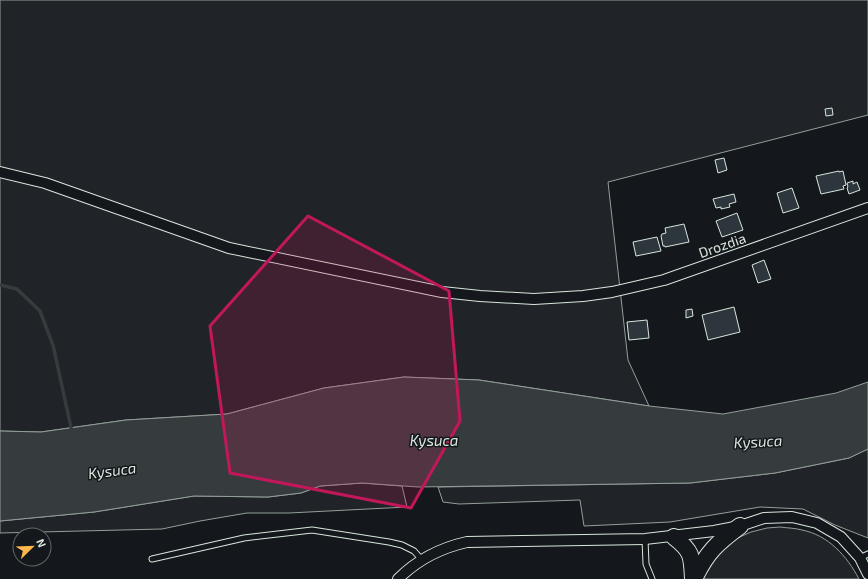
<svg xmlns="http://www.w3.org/2000/svg" width="868" height="579" font-family="'Exo 2',sans-serif">
<style>
.green{fill:#202428;stroke:#939e99}
.water{fill:#363b3e;stroke:#939e99}
.lines{fill:none;stroke-linecap:round;stroke-linejoin:round}
.stream{stroke:#363b3e;stroke-width:3.5}
.building{fill:#2c363c;stroke:#d8e6dc}
.lane-casing{stroke:#d8e6dc;stroke-width:7}
.street-casing{stroke:#d8e6dc;stroke-width:12}
.primary-casing{stroke:#d8e6dc;stroke-width:18}
.lane{stroke:#14181c;stroke-width:5}
.street{stroke:#14181c;stroke-width:10}
.primary{stroke:#14181c;stroke-width:16}
.marked{fill:#c2185b;fill-opacity:0.2;stroke:#c2185b;stroke-width:3;stroke-linejoin:round}
.labels{text-anchor:middle;dominant-baseline:central;stroke-width:3;stroke-linejoin:round;paint-order:stroke}
.street-label{font-size:14px;fill:#d8e6dc;stroke:#14181c}
.water-label{font-size:15px;font-style:italic;fill:#d8e6dc;stroke:#14181c}
</style>
<rect width="100%" height="100%" fill="#14181c"/>
<g class="green">
<polygon points="0,0 868,0 868,115 608,182 628,360 649,406 479,380 404,377 324,388 227,414 126,420 41,432 0,431"/>
<polygon points="868,449 868,538 835,525 803,509 760,507 670,522 584,526 580,500 459,504 443,502 438,487 690,483 775,473 849,458"/>
<polygon points="362,483 402,486 407,507 289,513 247,513 200,521 162,529 0,533 0,521 94,512 194,496 268,497 301,493 320,486"/>
<path d="M 780,527 C 787,528 795,528 802,530 C 828,535 847,556 859,579 L 701,579 L 710,562 L 733,540 L 751,532 L 767,528 Z"/>
</g>
<polygon class="water" points="404,377 479,380 649,406 723,414 836,393 868,382 868,449 849,458 775,473 690,483 418,487 362,483 320,486 301,493 268,497 194,496 94,512 0,521 0,431 41,432 126,420 227,414 324,388"/>
<g class="lines">
<polyline class="stream" points="0,285 17,289 40,311 53,345 72,432"/>
</g>
<g class="building">
<polygon points="832,108 833,115 826,116 825,109"/>
<polygon points="724,158 727,170 718,173 715,160"/>
<polygon points="839,171 839,172 843,171 846,185 843,186 844,189 821,194 816,176"/>
<polygon points="853,181 853,184 857,182 860,190 849,194 847,188 848,187 847,183"/>
<polygon points="792,188 799,208 783,213 777,193"/>
<polygon points="734,194 736,202 729,204 730,207 721,209 721,207 716,208 713,199"/>
<polygon points="737,213 743,230 722,237 716,221"/>
<polygon points="684,224 689,242 665,247 665,246 663,246 661,236 662,234 666,233 665,228"/>
<polygon points="657,237 661,251 636,256 633,242"/>
<polygon points="764,260 771,279 758,283 752,265"/>
<polygon points="734,307 740,332 708,340 702,315"/>
<polygon points="692,309 693,316 686,318 686,310"/>
<polygon points="647,320 649,338 629,340 627,322"/>
</g>
<g class="lines">
<defs>
<g id="lane">
<polyline points="645,539 646,564 652,579"/>
<polyline points="860,558 868,554"/>
<polyline points="152,559 244,538 312,530 389,542 402,545 414,551 422,560"/>
</g>
<g id="street">
<polyline points="0,172 45,183 229,248 442,292 480,296 534,299 583,296 612,292 664,280 868,208"/>
<path d="M 398,579 C 417,560 440,548 467,542 L 645,539 L 714,531 L 740,526 L 764,518 L 792,517 L 817,523 L 841,537 L 860,558 L 868,574"/>
</g>
<g id="primary">
<path d="M 674,537 C 692,551 692,556 693,579"/>
<path d="M 694,579 C 707,552 717,543 740,526"/>
</g>
</defs>
<use href="#lane" class="lane-casing"/>
<use href="#street" class="street-casing"/>
<use href="#primary" class="primary-casing"/>
<use href="#lane" class="lane"/>
<use href="#street" class="street"/>
<use href="#primary" class="primary"/>
</g>
<path class="marked" d="M 308,216 L 449,291 L 460,421 L 411,508 L 230,473 L 210,326 Z"/>
<g class="labels">
<g class="street-label">
<text transform="translate(722 245) rotate(-19)">Drozdia</text>
</g>
<g class="water-label">
<text x="434" y="440">Kysuca</text>
<text transform="translate(758 441) rotate(-3)">Kysuca</text>
<text transform="translate(112 470) rotate(-7)">Kysuca</text>
</g>
</g>
<g transform="translate(32 547) rotate(67)"><circle r="19" fill="#14181c" stroke="#626a69"/>
<path d="M0-3L7 15L0 10L-7 15Z" fill="#ffb74d"/>
<text y="-6" font-size="11" font-weight="bold" text-anchor="middle" fill="#d8e6dc">N</text>
</g>
</svg>
